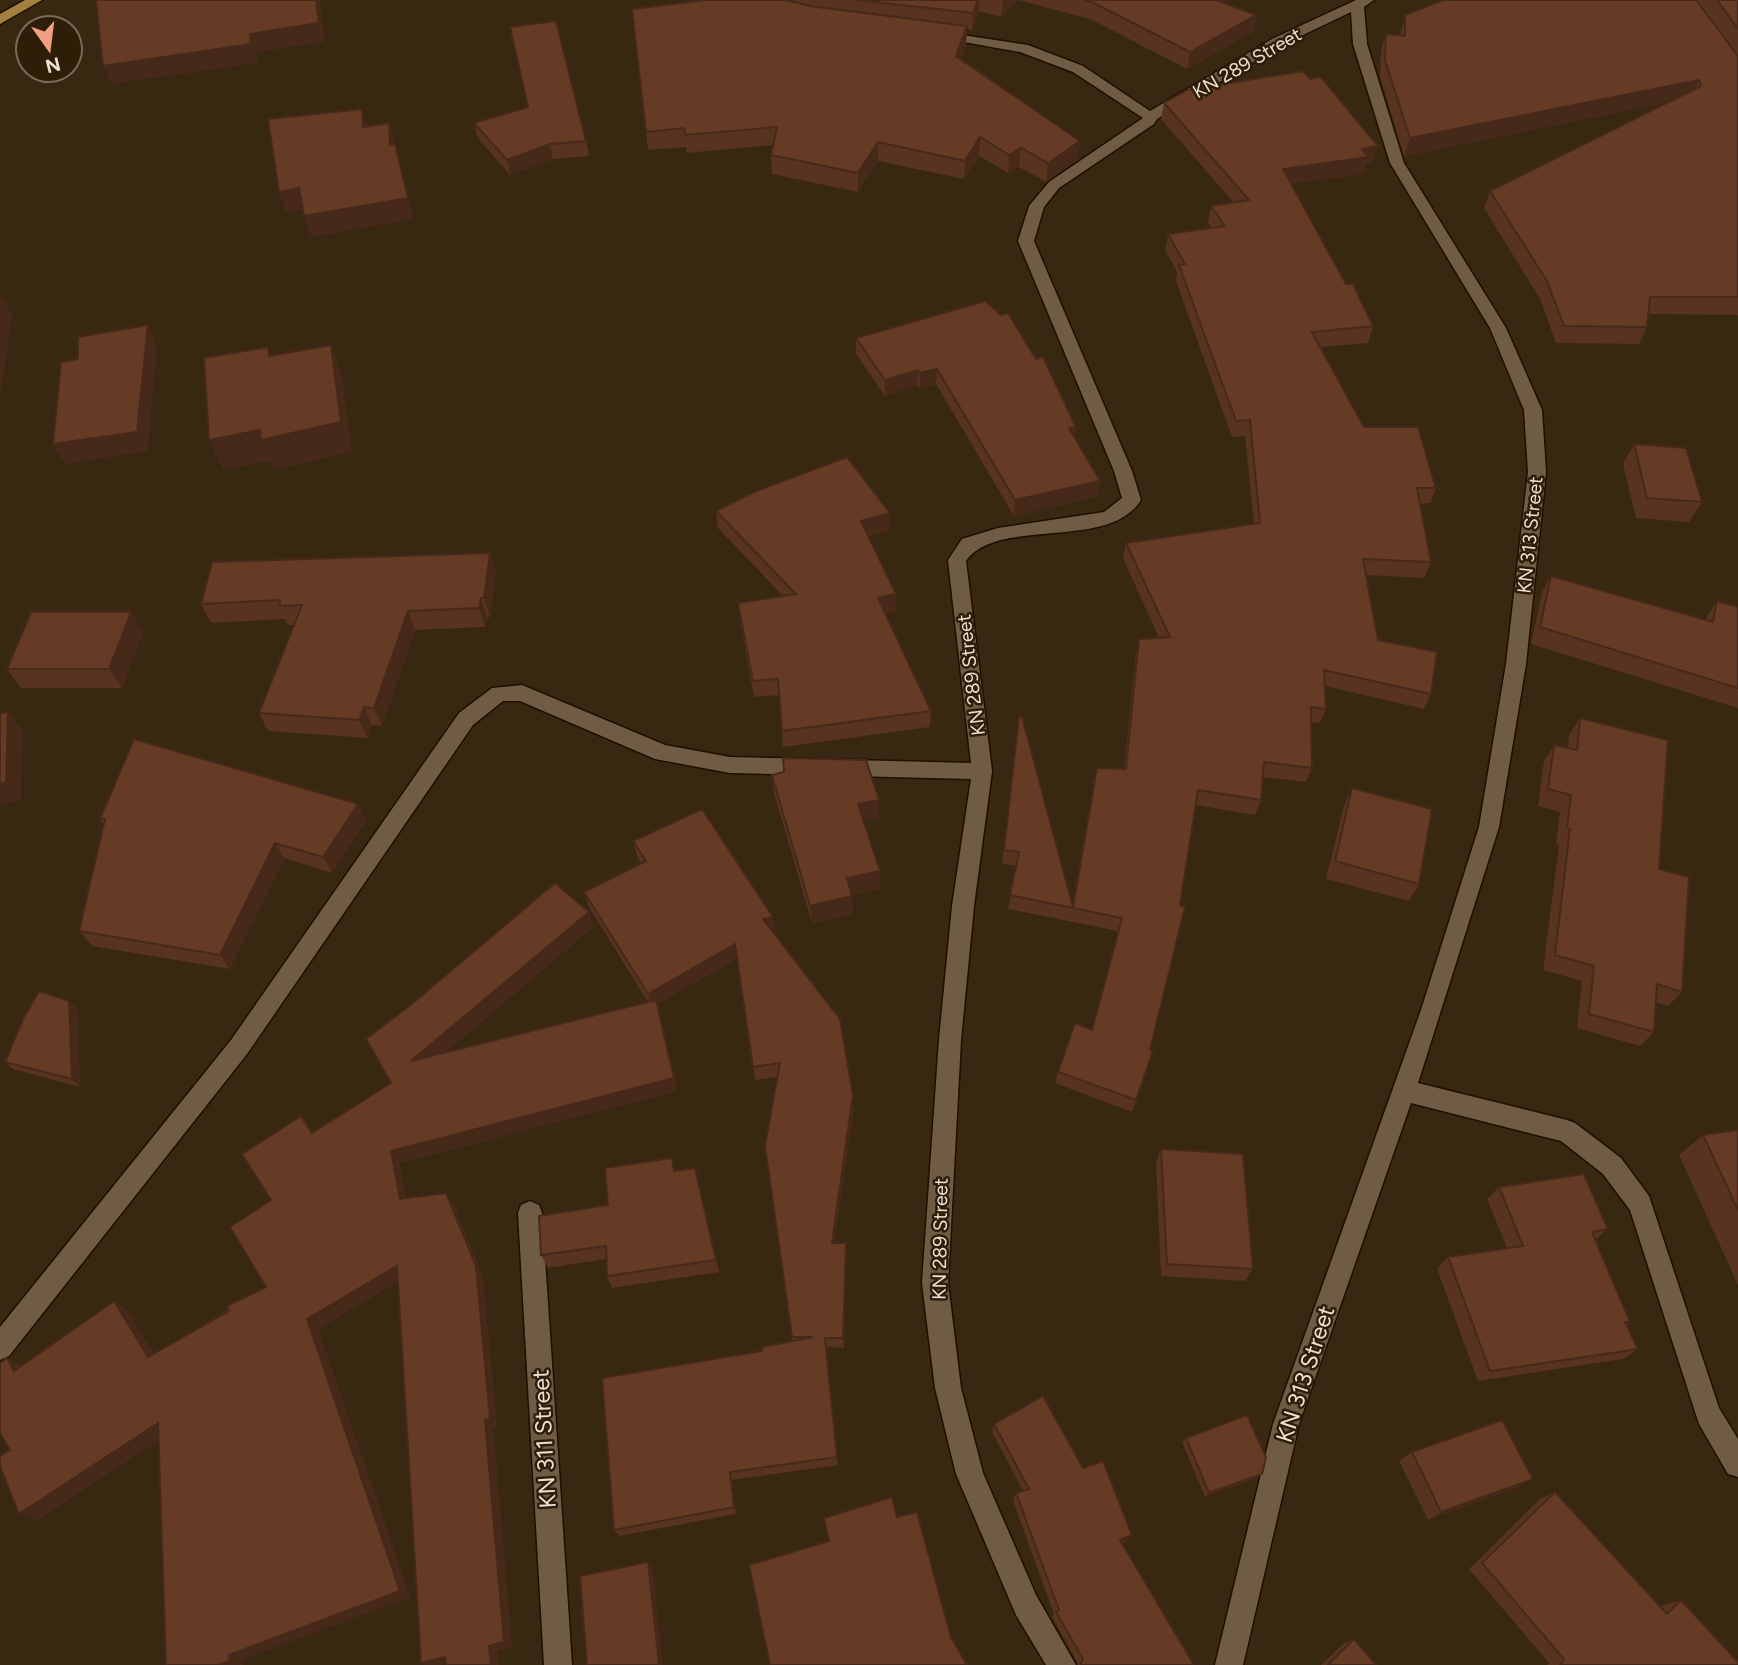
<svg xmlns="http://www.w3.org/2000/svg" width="1738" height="1665" font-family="Figtree,sans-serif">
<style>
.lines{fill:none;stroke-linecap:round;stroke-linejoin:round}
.minor-casing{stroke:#1f0f00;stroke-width:3}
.major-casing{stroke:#1f0f00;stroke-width:3}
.minor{fill:#705c45;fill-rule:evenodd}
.major{fill:#a4803e;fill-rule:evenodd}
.wall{fill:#573320}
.shaded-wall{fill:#47291a}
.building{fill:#653b25;stroke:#47291a;stroke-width:2}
.labels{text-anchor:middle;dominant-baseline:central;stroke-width:5;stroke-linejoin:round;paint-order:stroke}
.street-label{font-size:19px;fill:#ece0d3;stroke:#2e1d07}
.near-street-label{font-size:23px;fill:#ece0d3;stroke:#2e1d07}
</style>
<rect width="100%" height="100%" fill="#382711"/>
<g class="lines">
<defs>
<g id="minor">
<path d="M 1356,0 L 1374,0 L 1364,7 L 1367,44 L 1404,163 L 1506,328 L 1542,410 L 1546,472 L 1526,664 L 1499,827 L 1418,1083 L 1567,1120 L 1575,1123 L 1621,1158 L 1649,1196 L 1719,1408 L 1738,1439 L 1738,1477 L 1728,1474 L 1699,1424 L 1630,1210 L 1603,1174 L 1561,1141 L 1411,1103 L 1299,1424 L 1243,1665 L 1215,1665 L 1273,1424 L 1421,1010 L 1479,827 L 1506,664 L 1528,472 L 1524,410 L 1490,328 L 1390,163 L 1353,44 L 1351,12 L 1282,45 L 1157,119 L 1154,124 L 1059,188 L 1044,207 L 1034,241 L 1132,471 L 1141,500 C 1109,552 997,516 966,561 L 992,771 L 974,906 L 961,1040 L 948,1283 L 961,1388 L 983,1473 L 1036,1595 L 1076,1665 L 1046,1665 L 1016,1615 L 956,1474 L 935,1388 L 922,1283 L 939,1040 L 952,906 L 971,779 L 730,773 L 655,759 L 520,701 L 503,701 L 473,725 L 247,1054 L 9,1356 L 0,1360 L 0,1327 L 231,1040 L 459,713 L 492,688 L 522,685 L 665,745 L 730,757 L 971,763 L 948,560 L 962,539 L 998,528 L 1104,512 L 1122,498 L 1114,471 L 1018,241 L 1029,206 L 1049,182 L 1143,118 L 1073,72 L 1020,52 L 936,37 L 936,31 L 1028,45 L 1083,66 L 1150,111 L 1272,39 Z"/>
<polygon points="530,1201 539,1205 542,1213 572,1665 544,1665 518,1213 521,1205"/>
</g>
<polygon id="major" points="25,0 42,0 0,24 0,14"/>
</defs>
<use href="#minor" class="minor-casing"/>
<use href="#major" class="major-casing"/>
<use href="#minor" class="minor"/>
<use href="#major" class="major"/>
</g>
<g class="wall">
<polygon points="793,0 1230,0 1225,3 1256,15 1253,32 1187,69 1090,19 1018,0 1001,17 979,11 972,30 967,29 966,44 960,60 1080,141 1077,160 1046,182 1019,167 1008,173 979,156 964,179 878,161 858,192 772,174 771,155 773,145 687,153 686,147 648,150 632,9 793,2"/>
<polygon points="1696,0 1738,0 1738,315 1649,314 1647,327 1639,344 1556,343 1540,299 1484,208 1490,191 1669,102 1404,156 1380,77 1381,51 1386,34 1400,36 1405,15"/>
<polygon points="1164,103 1373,162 1366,163 1363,174 1291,183 1346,284 1373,326 1368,343 1320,347 1364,427 1436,488 1430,503 1420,504 1431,562 1424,578 1366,575 1378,640 1431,694 1424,709 1325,686 1326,709 1320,723 1312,722 1312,768 1306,782 1263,777 1261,800 1255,815 1196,805 1150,1050 1153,1051 1132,1112 1055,1083 1058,1072 1092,1030 1118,931 1008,909 1017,866 1002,864 1019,717 1072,905 1094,782 1124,769 1136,654 1139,639 1159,638 1123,558 1126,543 1254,524 1245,436 1232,437 1176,281 1177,272 1165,250 1168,234 1212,228 1208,223 1211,206 1234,203 1161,119"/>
<polygon points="474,123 586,141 589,156 553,159 510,175 478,138"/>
<polygon points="985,301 1074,436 1100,481 1098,496 1014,516 936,384 919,388 917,385 885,396 856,354 856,338"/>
<polygon points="1634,444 1702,502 1689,522 1636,518 1623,464"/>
<polygon points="716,511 890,513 889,530 868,536 896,611 885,613 931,711 930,727 783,747 779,695 754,697 740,620 738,603 783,596 718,528"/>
<polygon points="496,572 490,617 487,617 485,627 415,630 382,726 372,725 368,738 268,731 259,713 294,625 288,625 285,619 211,623 201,604"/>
<polygon points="1551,576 1705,620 1717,601 1738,607 1738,708 1531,644 1542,592"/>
<polygon points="131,612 143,632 122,688 21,688 7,669"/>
<polygon points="1580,718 1659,869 1682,992 1668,1006 1656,1002 1654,1032 1640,1046 1577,1028 1582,981 1543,970 1559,845 1556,844 1560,812 1538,806 1544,761 1554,745 1568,748 1569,735"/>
<polygon points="772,775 879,818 864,821 880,888 852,895 853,914 812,923 774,793"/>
<polygon points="1352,788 1419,884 1409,901 1326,879 1344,806"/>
<polygon points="100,819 366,820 332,873 284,858 230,969 92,946 79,931 104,825"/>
<polygon points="633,841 775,932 773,932 854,1108 834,1243 846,1243 844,1348 826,1347 838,1465 732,1480 736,1514 619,1536 614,1530 762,1351 792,1341 765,1146 777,1077 755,1080 738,958 657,1004 677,1091 399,1163 406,1198 446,1193 454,1205 483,1277 497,1428 493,1429 512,1647 497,1650 499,1665 446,1665 445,1663 439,1665 426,1665 421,1663 398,1281 318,1329 410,1597 243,1659 243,1665 166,1665 158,1441 37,1520 10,1450 7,1358 22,1366 114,1301 128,1312 154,1354 266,1287 271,1200 313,1132 391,1083 589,912 593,927 445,1053 648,1002 589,907 584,892 641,864 637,856"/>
<polygon points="69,1001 77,1009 80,1087 13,1069 5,1062"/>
<polygon points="1738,1130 1738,1285 1679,1155 1703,1135"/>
<polygon points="1161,1149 1253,1269 1245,1281 1161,1276 1156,1163"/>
<polygon points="695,1168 719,1272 612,1288 607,1276 606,1259 548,1268 541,1255 608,1205 676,1170"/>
<polygon points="1499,1187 1608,1229 1596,1239 1630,1322 1626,1325 1638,1349 1623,1359 1478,1381 1437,1269 1448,1257 1507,1248 1487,1199"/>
<polygon points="994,1424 1083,1468 1127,1542 1122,1544 1194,1665 1077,1665 1078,1664 1052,1617 1054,1614 1013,1501 1016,1493 1023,1491 992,1432"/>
<polygon points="1186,1438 1257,1478 1205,1497 1182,1442"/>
<polygon points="1412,1452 1518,1487 1428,1520 1399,1461"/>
<polygon points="1555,1492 1661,1608 1663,1605 1681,1600 1738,1665 1547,1665 1549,1663 1469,1569 1540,1499"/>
<polygon points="1354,1639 1376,1665 1321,1665 1343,1644"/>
</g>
<g class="shaded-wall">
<polygon points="316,0 320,0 325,42 256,52 258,63 111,84 103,66 250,34"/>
<polygon points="978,0 979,0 979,11 972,30 973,13"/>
<polygon points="1003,0 1018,0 1001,17 1003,1"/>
<polygon points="1211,0 1230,0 1208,15"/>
<polygon points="1256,15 1253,32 1187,69 1190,52"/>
<polygon points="967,26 966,44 955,75 956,56"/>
<polygon points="1699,80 1691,98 1404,156 1410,138"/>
<polygon points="362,109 368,129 363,127"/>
<polygon points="389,123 395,144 390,145"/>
<polygon points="980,137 979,156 964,179 965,161"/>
<polygon points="1080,141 1077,160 1046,182 1048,163"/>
<polygon points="878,142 878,161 858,192 858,173"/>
<polygon points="395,144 414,219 311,237 304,216"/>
<polygon points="550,144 553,159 510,175 507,160"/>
<polygon points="1378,146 1373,162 1366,163 1363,174 1279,185 1283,169"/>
<polygon points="1021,148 1019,167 1008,173 1009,155"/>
<polygon points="299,188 306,209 286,212 279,192"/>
<polygon points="1,295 12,315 0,401 0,302"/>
<polygon points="148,325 157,345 148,451 65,464 53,444"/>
<polygon points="331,345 342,375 352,452 273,470 270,461 223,470 209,440"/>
<polygon points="937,369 936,384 919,388 920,373"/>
<polygon points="918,370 917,385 885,396 885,380"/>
<polygon points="1076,427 1073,442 1069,428"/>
<polygon points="1100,481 1098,496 1014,516 1015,500"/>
<polygon points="890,513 889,530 861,537 861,521"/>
<polygon points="490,553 496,572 490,617 484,598"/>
<polygon points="896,594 896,611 878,615 878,598"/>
<polygon points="481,598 487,617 485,627 479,608"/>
<polygon points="408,611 415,630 382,726 374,708"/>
<polygon points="131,612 143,632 122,688 109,669"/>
<polygon points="364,707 372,725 368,738 359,720"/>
<polygon points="8,711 22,730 21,800 0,806 0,784"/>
<polygon points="879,800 879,818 858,822 858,804"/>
<polygon points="358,804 366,820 332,873 323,857"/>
<polygon points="275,843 284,858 230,969 220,955"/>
<polygon points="880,871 880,888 848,896 847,878"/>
<polygon points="852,896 853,914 812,923 810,906"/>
<polygon points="589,912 593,927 419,1075 411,1061"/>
<polygon points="773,917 775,932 764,934 763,919"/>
<polygon points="735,944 738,958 657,1004 677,1091 399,1163 409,1211 400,1199 391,1151 652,1008 648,994"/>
<polygon points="69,1001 77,1009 80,1087 72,1079"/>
<polygon points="853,1095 854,1108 832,1254 832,1243"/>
<polygon points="446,1193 454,1205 483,1277 497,1428 493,1429 512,1647 497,1650 499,1665 491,1665"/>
<polygon points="846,1243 847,1254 844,1348 843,1338"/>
<polygon points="397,1266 406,1277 318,1329 410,1597 243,1659 243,1665 217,1665 229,1655 307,1319"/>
<polygon points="114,1301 128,1312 162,1367 148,1357"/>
<polygon points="7,1358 24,1367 14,1371"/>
<polygon points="158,1423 172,1432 37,1520 19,1514"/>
<polygon points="730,1472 732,1480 736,1514 734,1507"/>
<polygon points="1262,1474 1257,1478 1205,1497 1209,1493"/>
<polygon points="1533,1479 1518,1487 1428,1520 1441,1512"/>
<polygon points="1132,1535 1127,1542 1115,1547 1120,1540"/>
<polygon points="648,1562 653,1568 663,1665 659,1665"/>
<polygon points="445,1657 454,1661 439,1665 426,1665 421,1663"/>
</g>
<g class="building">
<polygon points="96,0 316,0 319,23 250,34 251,44 103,66"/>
<polygon points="706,0 786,0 810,6 967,26 956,56 1080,141 1048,163 1021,148 1009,155 980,137 965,161 878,142 858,173 771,155 777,127 685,135 684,128 646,132 632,9"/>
<polygon points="857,0 978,0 973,13"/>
<polygon points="1083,0 1216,0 1256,15 1190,52 1092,2"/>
<polygon points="1443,0 1696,0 1738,56 1738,297 1650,297 1647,327 1564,326 1547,281 1490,191 1701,86 1699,80 1410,138 1385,60 1386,34 1405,36 1405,15"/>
<polygon points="1717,0 1738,0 1738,29"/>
<polygon points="556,21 586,141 550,144 507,160 474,123 528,107 510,27"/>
<polygon points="1303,71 1310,79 1321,77 1378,146 1362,149 1368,157 1283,169 1346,284 1353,284 1373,326 1312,332 1364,427 1418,427 1436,488 1417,488 1431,562 1363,559 1378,640 1437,652 1431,694 1324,670 1326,709 1311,707 1312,768 1264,762 1261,800 1198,790 1180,905 1185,907 1150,1050 1153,1051 1136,1100 1058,1072 1075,1023 1092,1030 1122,918 1010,895 1019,852 1004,850 1019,717 1022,717 1073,907 1097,768 1126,769 1139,639 1170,637 1126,543 1260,523 1250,420 1236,421 1179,265 1185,264 1168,234 1225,226 1211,206 1249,200 1164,103 1187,90"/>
<polygon points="362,109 363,127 389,123 390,145 395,144 408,198 304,216 299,188 279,192 268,119"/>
<polygon points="985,301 1001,315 1008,313 1036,359 1043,357 1076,427 1069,428 1100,481 1015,500 937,369 920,373 918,370 885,380 856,338"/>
<polygon points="148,325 137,432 53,444 61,362 78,359 78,337"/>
<polygon points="331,345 341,422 261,440 260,430 209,440 204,358 268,347 269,356"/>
<polygon points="1634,444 1686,448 1702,502 1647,498"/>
<polygon points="847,457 890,513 861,521 896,594 878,598 931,711 782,731 778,679 753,681 738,603 796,594 716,511 754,492"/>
<polygon points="490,553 484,598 481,598 479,608 408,611 374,708 364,707 359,720 259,713 302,605 279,606 280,600 201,604 212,562"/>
<polygon points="1551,576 1713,622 1717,601 1738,607 1738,688 1540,627"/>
<polygon points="31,612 131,612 109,669 7,669"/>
<polygon points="8,711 6,782 0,784 0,714"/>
<polygon points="1580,718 1668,740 1659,869 1689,877 1682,992 1657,984 1654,1032 1589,1014 1594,966 1555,955 1570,829 1567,828 1571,795 1548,789 1554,745 1577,750"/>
<polygon points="134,739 358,804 323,857 275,843 220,955 79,931 105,819 100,819"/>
<polygon points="783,758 866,760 879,800 858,804 880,871 847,878 852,896 810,906 772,775 784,772"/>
<polygon points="1352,788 1432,809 1419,884 1335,861"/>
<polygon points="702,809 773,917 763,919 840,1019 853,1095 832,1243 846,1243 843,1338 825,1338 837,1457 730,1472 734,1507 614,1530 602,1378 762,1351 762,1347 813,1337 792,1337 765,1146 780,1063 753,1067 735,944 648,994 584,892 646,861 633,841"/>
<polygon points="555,883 589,912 411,1061 656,1000 674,1078 391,1151 400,1199 446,1193 476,1266 490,1419 485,1420 504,1642 489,1646 491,1665 446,1665 445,1657 421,1663 397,1266 307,1319 400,1591 229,1655 230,1661 217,1665 166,1665 158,1423 19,1514 0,1466 0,1456 10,1450 0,1433 0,1363 7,1358 14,1371 114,1301 148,1357 229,1311 227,1306 266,1287 230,1227 271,1200 242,1154 301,1116 312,1133 391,1083 366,1039 413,1003"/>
<polygon points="39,991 69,1001 72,1079 5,1062 24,1017"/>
<polygon points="1738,1130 1738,1210 1703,1135"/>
<polygon points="1161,1149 1243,1154 1253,1269 1167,1264"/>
<polygon points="672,1158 674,1171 695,1168 716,1260 607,1276 606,1246 541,1255 539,1216 608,1205 605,1168"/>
<polygon points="1584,1174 1608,1229 1592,1232 1630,1322 1625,1322 1638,1349 1490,1371 1448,1257 1523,1246 1499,1187"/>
<polygon points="1043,1396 1083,1468 1103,1461 1132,1535 1120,1540 1194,1665 1081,1665 1081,1663 1083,1659 1056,1612 1059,1610 1016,1493 1029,1489 994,1424"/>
<polygon points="1247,1415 1266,1457 1262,1474 1209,1493 1186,1438"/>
<polygon points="1502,1420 1533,1479 1441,1512 1412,1452"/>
<polygon points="1555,1492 1667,1614 1681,1600 1738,1662 1738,1665 1560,1665 1564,1659 1482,1563"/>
<polygon points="892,1497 897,1517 917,1512 951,1637 967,1665 770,1665 749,1565 829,1541 824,1518"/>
<polygon points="648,1562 659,1665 587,1665 580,1576"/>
<polygon points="1354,1639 1376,1665 1328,1665"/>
</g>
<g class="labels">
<g class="street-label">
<text transform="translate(1247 63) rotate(-30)">KN 289 Street</text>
<text transform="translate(1530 535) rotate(-84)">KN 313 Street</text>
<text transform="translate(971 675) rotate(-97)">KN 289 Street</text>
<text transform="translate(940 1239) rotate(-89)">KN 289 Street</text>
</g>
<g class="near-street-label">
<text transform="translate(1305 1374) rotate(-72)">KN 313 Street</text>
<text transform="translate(544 1439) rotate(-93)">KN 311 Street</text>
</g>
</g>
<g transform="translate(49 49) rotate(166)"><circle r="33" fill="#2e1d07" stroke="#7a6b59" stroke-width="2"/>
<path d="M0-5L12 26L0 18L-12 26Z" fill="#f39f82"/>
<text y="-10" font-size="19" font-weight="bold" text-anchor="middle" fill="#ece0d3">N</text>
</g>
</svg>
